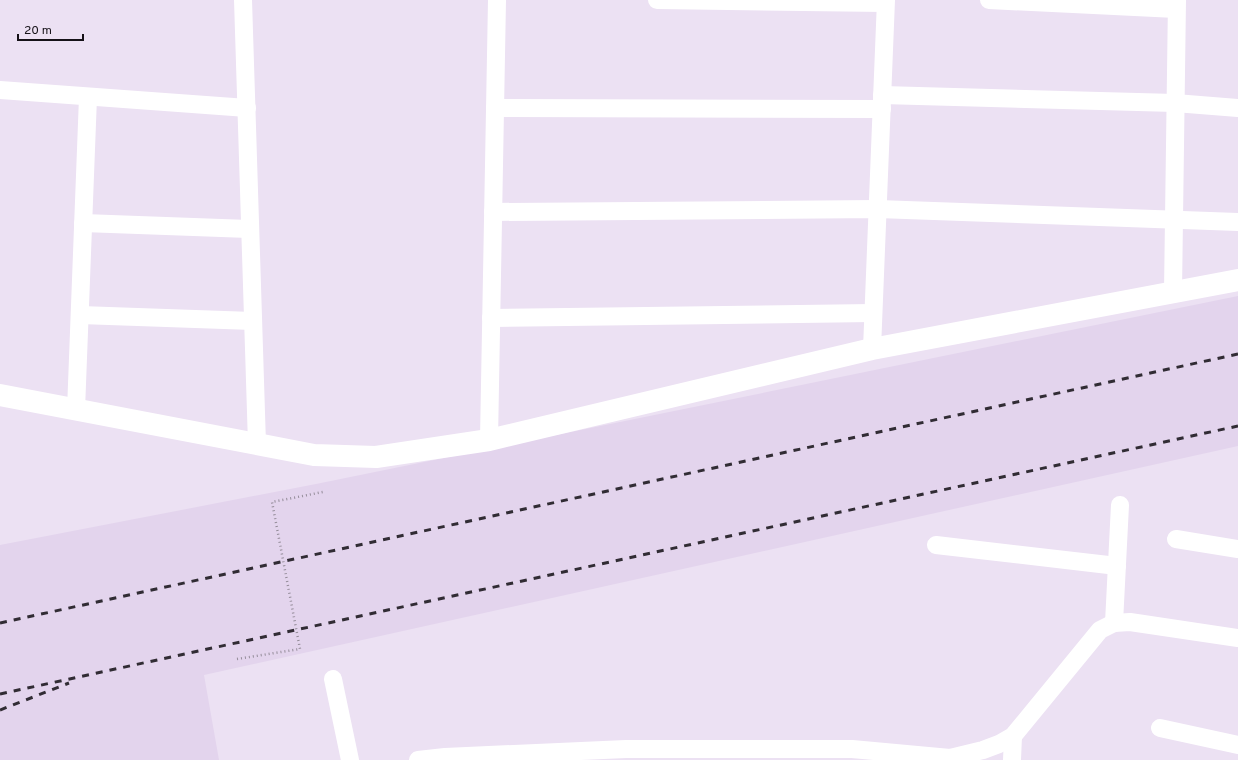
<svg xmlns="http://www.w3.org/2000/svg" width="1238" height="760" font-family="Overpass,sans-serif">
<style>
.built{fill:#e3d4ed}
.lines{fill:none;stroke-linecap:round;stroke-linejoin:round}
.path{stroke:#958d9a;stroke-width:2.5;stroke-dasharray:1 3;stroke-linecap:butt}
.minor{stroke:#fff;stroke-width:18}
.tertiary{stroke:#fff;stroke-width:22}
.rail{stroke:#312c34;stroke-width:3;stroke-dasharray:7 7;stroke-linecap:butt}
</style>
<rect width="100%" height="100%" fill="#ece1f3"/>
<polygon class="built" points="1238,296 1238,446 204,675 219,760 0,760 0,545 316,484"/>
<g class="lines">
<polyline class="path" points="237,659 300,649 272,502 323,492"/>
<g class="minor">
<polyline points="243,0 257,444"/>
<polyline points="657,0 885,3"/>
<polyline points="989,0 1176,9"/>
<polyline points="0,90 247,108"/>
<polyline points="882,95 1175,103 1238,108"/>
<polyline points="495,108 882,109"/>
<polyline points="493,212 878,209 1238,222"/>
<polyline points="83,223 249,229"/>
<polyline points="1173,292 1177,0"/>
<polyline points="80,315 253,321"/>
<polyline points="491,318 873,313"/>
<polyline points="872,349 886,0"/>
<polyline points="76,410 88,97"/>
<polyline points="489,440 497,0"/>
<polyline points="1176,539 1238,549"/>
<polyline points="936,545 1117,566"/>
<polyline points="1114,623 1120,505"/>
<polyline points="333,679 350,760"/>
<polyline points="1160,728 1238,745"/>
<polyline points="418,760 445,757 626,749 852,749 950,758 983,750 999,744 1013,736 1100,630 1114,623 1130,622 1238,638"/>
<polyline points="1012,760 1013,736"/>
</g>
<polyline class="tertiary" points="0,395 314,455 376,457 489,440 872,349 1238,280"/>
<g class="rail">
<polyline points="0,623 1238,354"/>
<polyline points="0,694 1238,426"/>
<polyline points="0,710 69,683"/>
</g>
</g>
<path d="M18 34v6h65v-6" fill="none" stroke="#151117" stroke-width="2"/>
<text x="24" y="34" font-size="12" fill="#151117" stroke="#ece1f3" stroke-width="3" paint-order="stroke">20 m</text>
</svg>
